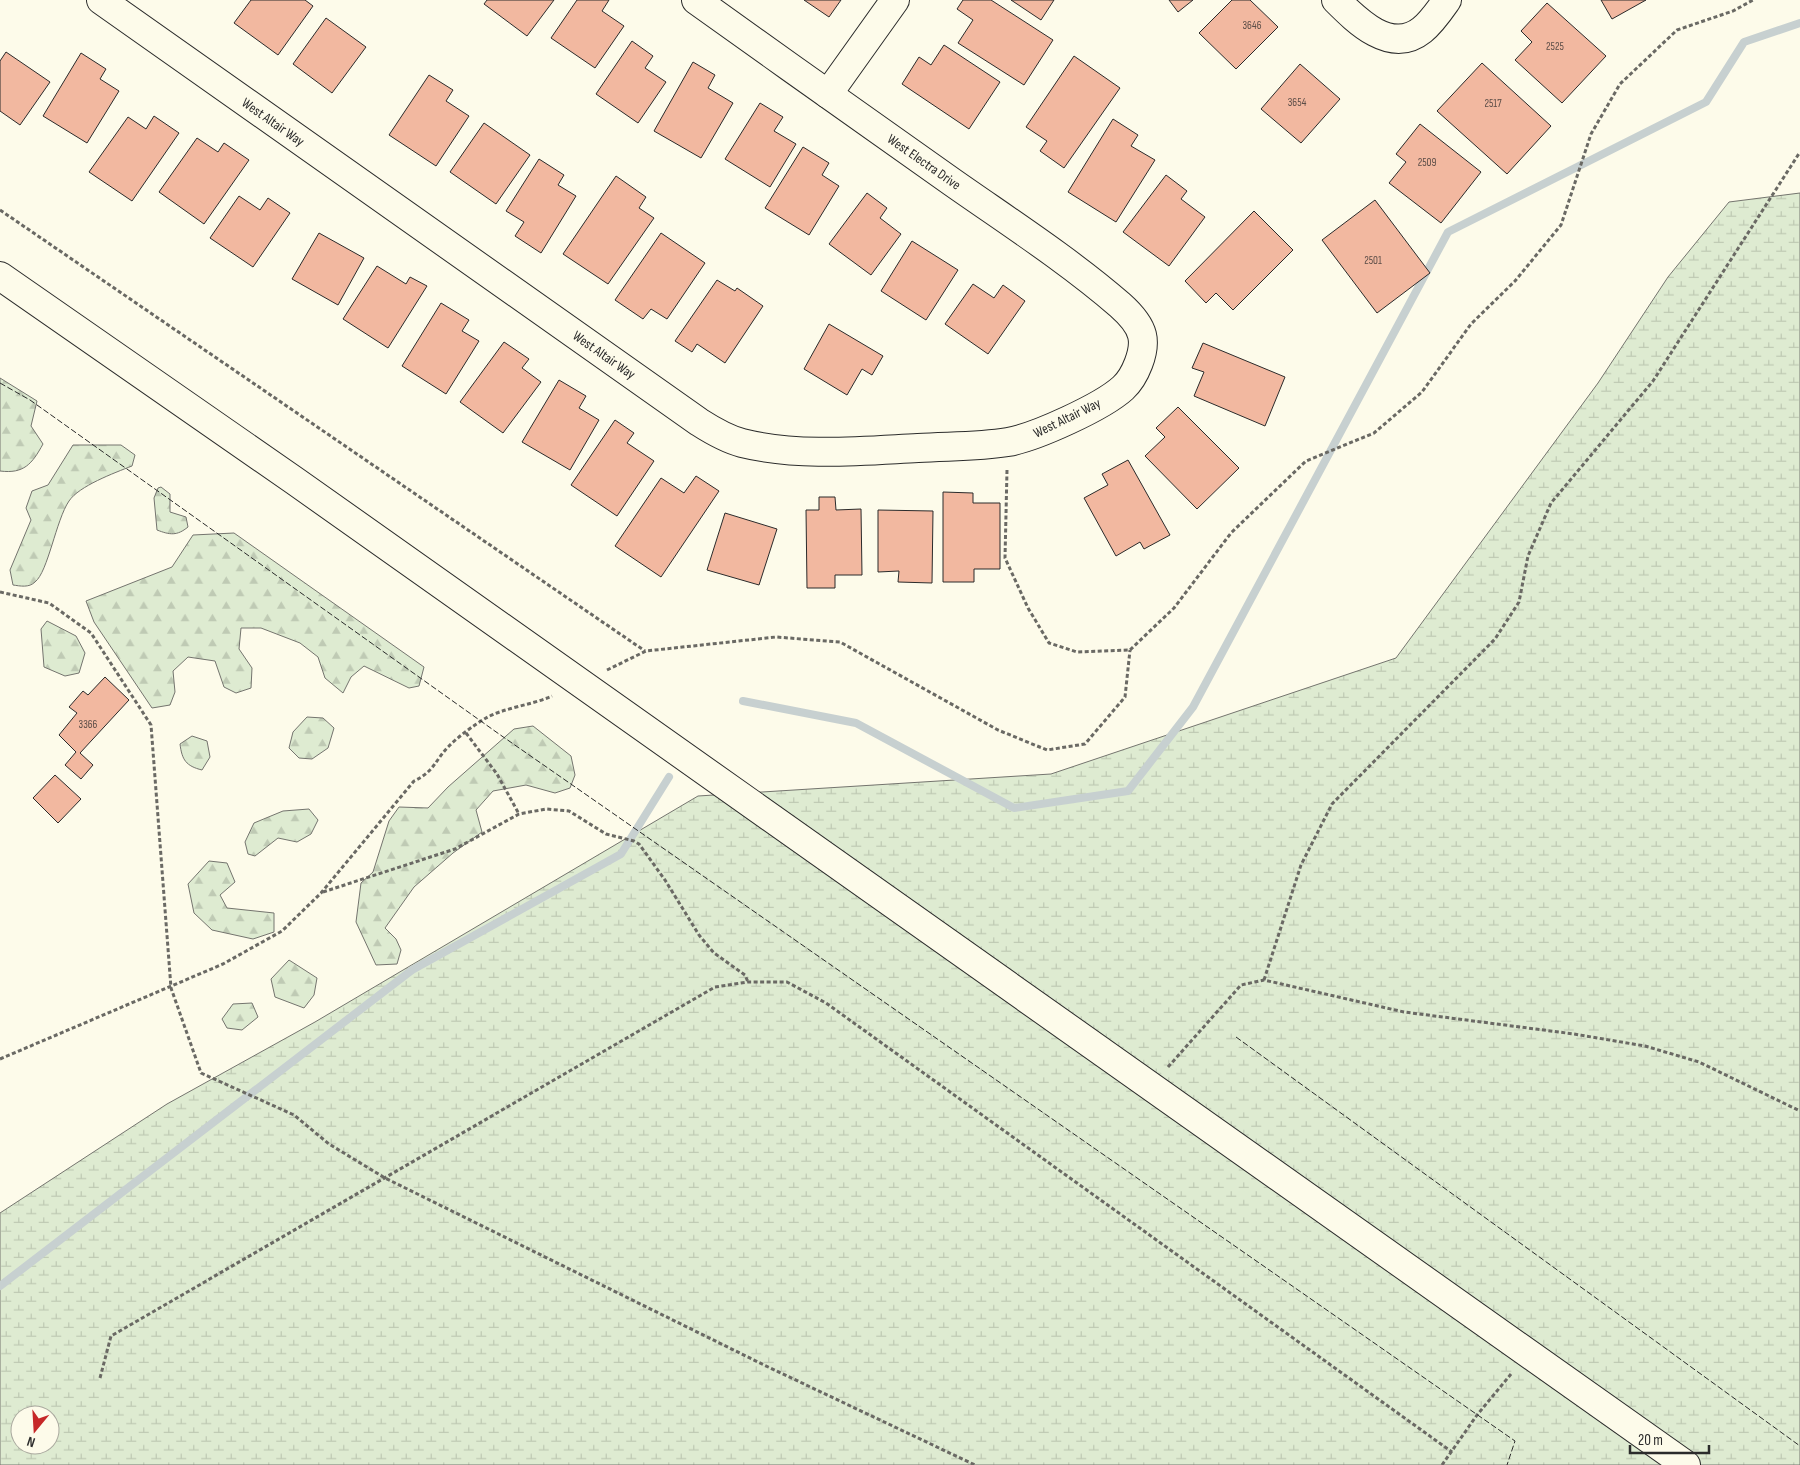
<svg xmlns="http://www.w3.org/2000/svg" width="1800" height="1465" font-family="'Sofia Sans Condensed',sans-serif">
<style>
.forest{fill:url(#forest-firs);stroke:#74746e}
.wetland{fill:url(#wetland-marsh);stroke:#74746e;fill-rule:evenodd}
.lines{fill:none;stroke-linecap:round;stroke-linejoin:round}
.stream{stroke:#c7d0d0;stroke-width:8}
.building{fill:#f2b8a0;stroke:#2b2b2b}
.minor-casing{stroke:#2b2b2b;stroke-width:30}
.major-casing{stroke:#2b2b2b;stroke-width:30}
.path{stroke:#6a6964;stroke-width:3;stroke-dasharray:4 2.5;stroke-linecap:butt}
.minor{stroke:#fdfbea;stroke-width:28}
.major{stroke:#fdfbea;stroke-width:28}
.fence{stroke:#2b2b2b;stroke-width:1;stroke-dasharray:6 2.5;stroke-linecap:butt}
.labels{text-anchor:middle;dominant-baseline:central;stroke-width:4;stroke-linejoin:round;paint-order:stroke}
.number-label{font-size:11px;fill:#5d4e48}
.street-label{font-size:14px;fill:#2b2b2b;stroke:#fdfbea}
</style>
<defs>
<pattern id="forest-firs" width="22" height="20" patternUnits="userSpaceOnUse" patternTransform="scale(1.25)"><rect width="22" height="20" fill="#deebd1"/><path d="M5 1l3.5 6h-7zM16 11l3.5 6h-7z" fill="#bfcab4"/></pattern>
<pattern id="wetland-marsh" width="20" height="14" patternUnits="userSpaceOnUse" patternTransform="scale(1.25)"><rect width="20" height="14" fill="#deebd1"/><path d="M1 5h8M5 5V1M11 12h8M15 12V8" fill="none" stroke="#bfcab4"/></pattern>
</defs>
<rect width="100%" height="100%" fill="#fdfbea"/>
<g class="forest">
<path d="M 0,378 L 37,401 L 31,426 L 43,444 C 32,464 24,474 0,471 Z"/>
<path d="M 73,445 L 121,445 L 135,455 L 132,466 C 114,473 79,486 69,501 C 56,520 48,572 35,582 C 29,588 20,586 13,585 L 10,570 L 31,520 L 26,508 L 32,491 L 48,485 Z"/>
<path d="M 161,487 L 170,494 L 170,512 L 186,517 L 188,527 C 177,536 170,535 157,530 L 154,498 L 158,488 Z"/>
<polygon points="234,533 424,667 419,686 409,688 364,666 351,677 343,693 325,678 318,657 300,643 261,628 241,628 239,649 252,668 251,688 236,693 224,687 215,661 188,657 173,671 175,692 170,705 152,708 94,622 86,601 172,567 193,535"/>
<polygon points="47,621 76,636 85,653 79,673 65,676 44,667 41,629"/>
<polygon points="307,717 323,718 334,728 328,748 312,759 299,758 289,748 293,732"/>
<polygon points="533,726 571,756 575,775 570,788 555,793 526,785 493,791 476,810 482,832 453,853 414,887 385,928 396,939 401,950 397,964 376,965 356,922 361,883 373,872 389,821 399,807 428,808 448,787 514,729"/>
<path d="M 192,736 L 207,741 L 210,757 L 202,770 C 186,766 182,760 180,744 Z"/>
<polygon points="309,809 318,820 311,834 297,842 278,838 255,856 248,854 245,842 254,823 283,811"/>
<polygon points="209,861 227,863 235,882 220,895 227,908 274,913 274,932 253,939 212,930 194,913 188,884"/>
<polygon points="289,960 317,978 314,995 304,1008 275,997 271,979"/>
<polygon points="252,1003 258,1017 242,1030 227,1028 222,1019 233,1004"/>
</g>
<path class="wetland" d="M 1800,193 L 1800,1465 L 0,1465 L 0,1213 L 167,1104 L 315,1022 L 698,796 L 1051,774 L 1396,658 L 1598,383 L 1668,277 L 1729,202 ZM 20,1415 L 50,1415 L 50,1445 L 20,1445 Z"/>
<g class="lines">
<g class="stream">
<polyline points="743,701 856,723 1014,808 1128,791 1193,707 1448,232 1706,102 1744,42 1800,23"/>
<polyline points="0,1286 412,970 621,854 669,777"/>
</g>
</g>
<g class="building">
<polygon points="251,0 305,0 313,6 278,55 234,23"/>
<polygon points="487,0 554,0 527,36 484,4"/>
<polygon points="577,0 609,0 602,11 624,26 595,68 551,38"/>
<polygon points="804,0 841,0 829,17"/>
<polygon points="963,0 991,0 1053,40 1024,85 958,43 973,20 957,9"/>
<polygon points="1011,0 1054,0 1041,20"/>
<polygon points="1169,0 1193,0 1178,12"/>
<polygon points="1232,0 1250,0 1278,27 1236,69 1199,33"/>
<polygon points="1601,0 1646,0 1612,19"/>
<polygon points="1547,3 1606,56 1562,103 1515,60 1532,42 1521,31"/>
<polygon points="326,18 366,47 332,93 293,64"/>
<polygon points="632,41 653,56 645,68 666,82 638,123 596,94"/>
<polygon points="944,45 1000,82 969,129 902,84 919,57 931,65"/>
<polygon points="6,52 50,82 20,125 0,111 0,61"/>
<polygon points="81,53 106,69 100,79 119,91 87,143 43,116"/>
<polygon points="1074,56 1120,88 1064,168 1040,151 1047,141 1026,127"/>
<polygon points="693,62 715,75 708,88 733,103 701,158 654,131"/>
<polygon points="1482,63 1551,126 1507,174 1437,111"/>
<polygon points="1300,64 1340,99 1301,143 1261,109"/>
<polygon points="429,75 453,90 446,101 469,116 436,166 389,135"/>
<polygon points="760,103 783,117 774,131 796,144 770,187 725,159"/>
<polygon points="154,116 179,133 132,201 89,172 128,117 146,129"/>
<polygon points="1113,119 1138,135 1131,146 1155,160 1116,222 1068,192"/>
<polygon points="484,123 530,155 496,204 450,172"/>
<polygon points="1420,124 1481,172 1441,223 1389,183 1406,162 1396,154"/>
<polygon points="197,138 218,152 224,143 249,160 204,224 159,192"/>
<polygon points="803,147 829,163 822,175 839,186 809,235 765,208"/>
<polygon points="539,159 564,175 558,185 576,196 541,253 515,236 524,222 506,211"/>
<polygon points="1166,175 1187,191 1181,199 1205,217 1169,266 1123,232"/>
<polygon points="616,176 646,197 639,208 654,218 608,284 563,254"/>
<polygon points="867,193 887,208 880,218 901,234 871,275 829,244"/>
<polygon points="239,196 260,210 268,198 290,213 253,267 210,238"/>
<polygon points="1375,200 1430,273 1377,313 1322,240"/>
<polygon points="1254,211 1293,250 1233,310 1216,293 1206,303 1185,281"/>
<polygon points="319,233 364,258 338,305 292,279"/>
<polygon points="661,233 705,263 667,319 651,309 643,319 615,300"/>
<polygon points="912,241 958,270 926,320 881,291"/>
<polygon points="377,266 406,284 410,277 427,286 388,348 343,319"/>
<polygon points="717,280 735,291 737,288 763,306 725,363 697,344 692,352 675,341"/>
<polygon points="973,284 994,298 1003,285 1025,301 988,354 945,324"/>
<polygon points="441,303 469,320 462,331 479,341 446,394 402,366"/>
<polygon points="829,324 883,356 872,375 862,369 847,395 804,369"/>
<polygon points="504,342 529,359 522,368 541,382 503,433 460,402"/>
<polygon points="1203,343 1285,377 1265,426 1194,396 1204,372 1192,368"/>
<polygon points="559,380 586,396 579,408 599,420 570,470 522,442"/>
<polygon points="1178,407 1239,468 1197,509 1145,456 1165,437 1156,428"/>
<polygon points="615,420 634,433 627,443 654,461 617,516 571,485"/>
<polygon points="1128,460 1170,535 1144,549 1140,542 1116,556 1084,498 1108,485 1102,474"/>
<polygon points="696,476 719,491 661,577 615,546 661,478 684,493"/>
<polygon points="943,492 973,493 973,503 1000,503 1000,569 974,569 974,582 943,582"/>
<polygon points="819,497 835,497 836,510 861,509 862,575 835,575 835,588 807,588 806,510 819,510"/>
<polygon points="878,510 933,511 932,583 898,582 899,571 878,572"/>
<polygon points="725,513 777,529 759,585 707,570"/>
<polygon points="105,677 129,700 80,753 93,765 81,779 65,765 76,752 59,735 77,713 69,707 83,691 88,695"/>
<polygon points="55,775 81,799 58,823 33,798"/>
</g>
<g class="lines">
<defs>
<g id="minor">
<path d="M 101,0 L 699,422 C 713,431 727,439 742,443 C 799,457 860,451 918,448 C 947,446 978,447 1008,442 C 1036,437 1102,407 1123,388 C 1135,377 1146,351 1142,335 C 1139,323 1129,313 1120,305 C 1068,260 1009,222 952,182 C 867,122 781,61 696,0"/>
<path d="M 1336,0 C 1357,21 1391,55 1422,30 C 1432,22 1440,10 1447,0"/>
<polyline points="828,94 895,0"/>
</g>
<polyline id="major" points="0,276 295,481 1686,1465"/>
</defs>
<use href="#minor" class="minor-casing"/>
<use href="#major" class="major-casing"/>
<g class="path">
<polyline points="0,210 645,651"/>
<polyline points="1007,470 1005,558 1028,608 1049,643 1077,652 1130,650 1174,608 1231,533 1306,461 1374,433 1422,392 1471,324 1515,281 1561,225 1591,134 1620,84 1677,30 1733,11 1753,0"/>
<polyline points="0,592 49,603 91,633 151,725 171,988 201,1073 294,1115 329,1144 385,1178 764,1365 975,1465"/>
<polyline points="607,670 646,651 776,637 840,642 998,730 1047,750 1085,744 1125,697 1130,650"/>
<polyline points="466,733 497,774 519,814"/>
<polyline points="323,892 455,849 519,814 546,809 569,811 606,834 634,841 639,844 665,880 699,935 714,953 745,975 748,982"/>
<polyline points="1264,980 1301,865 1332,804 1495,639 1519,602 1528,556 1551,503 1653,381 1800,152"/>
<path d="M 0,1059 L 223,964 L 282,931 L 321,893 L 414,781 C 435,771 435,760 449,746 C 459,736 474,725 486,718 C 503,708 532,705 552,696"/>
<polyline points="1168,1067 1241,985 1264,980 1404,1012 1574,1034 1645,1046 1699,1062 1800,1111"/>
<polyline points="100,1378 111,1336 715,987 748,982 787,982 826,1003 1452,1452"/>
<polyline points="1442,1465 1477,1415 1511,1374"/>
</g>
<use href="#minor" class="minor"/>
<use href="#major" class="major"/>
<g class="fence">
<polyline points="0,383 30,400 499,734 1515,1441 1507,1465"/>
<polyline points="1236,1037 1800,1446"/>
</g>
</g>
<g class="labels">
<g class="number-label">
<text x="1252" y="25">3646</text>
<text x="1555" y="46">2525</text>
<text x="1297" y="102">3654</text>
<text x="1493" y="103">2517</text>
<text x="1427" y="162">2509</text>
<text x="1373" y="260">2501</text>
<text x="88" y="724">3366</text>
</g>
<g class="street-label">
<text transform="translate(273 122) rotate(35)">West Altair Way</text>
<text transform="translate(924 162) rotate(35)">West Electra Drive</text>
<text transform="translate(604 355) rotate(35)">West Altair Way</text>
<text transform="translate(1067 418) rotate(-26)">West Altair Way</text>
</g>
</g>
<g transform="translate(35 1430) rotate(198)"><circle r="24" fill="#fdfbea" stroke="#a9a89e"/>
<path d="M0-4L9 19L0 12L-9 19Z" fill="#c62828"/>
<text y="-8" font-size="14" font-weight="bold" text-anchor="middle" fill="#2b2b2b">N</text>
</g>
<path d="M1630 1445v8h79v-8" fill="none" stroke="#2b2b2b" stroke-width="2.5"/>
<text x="1638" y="1445" font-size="15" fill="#2b2b2b" stroke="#fdfbea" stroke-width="4" paint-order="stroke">20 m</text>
</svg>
